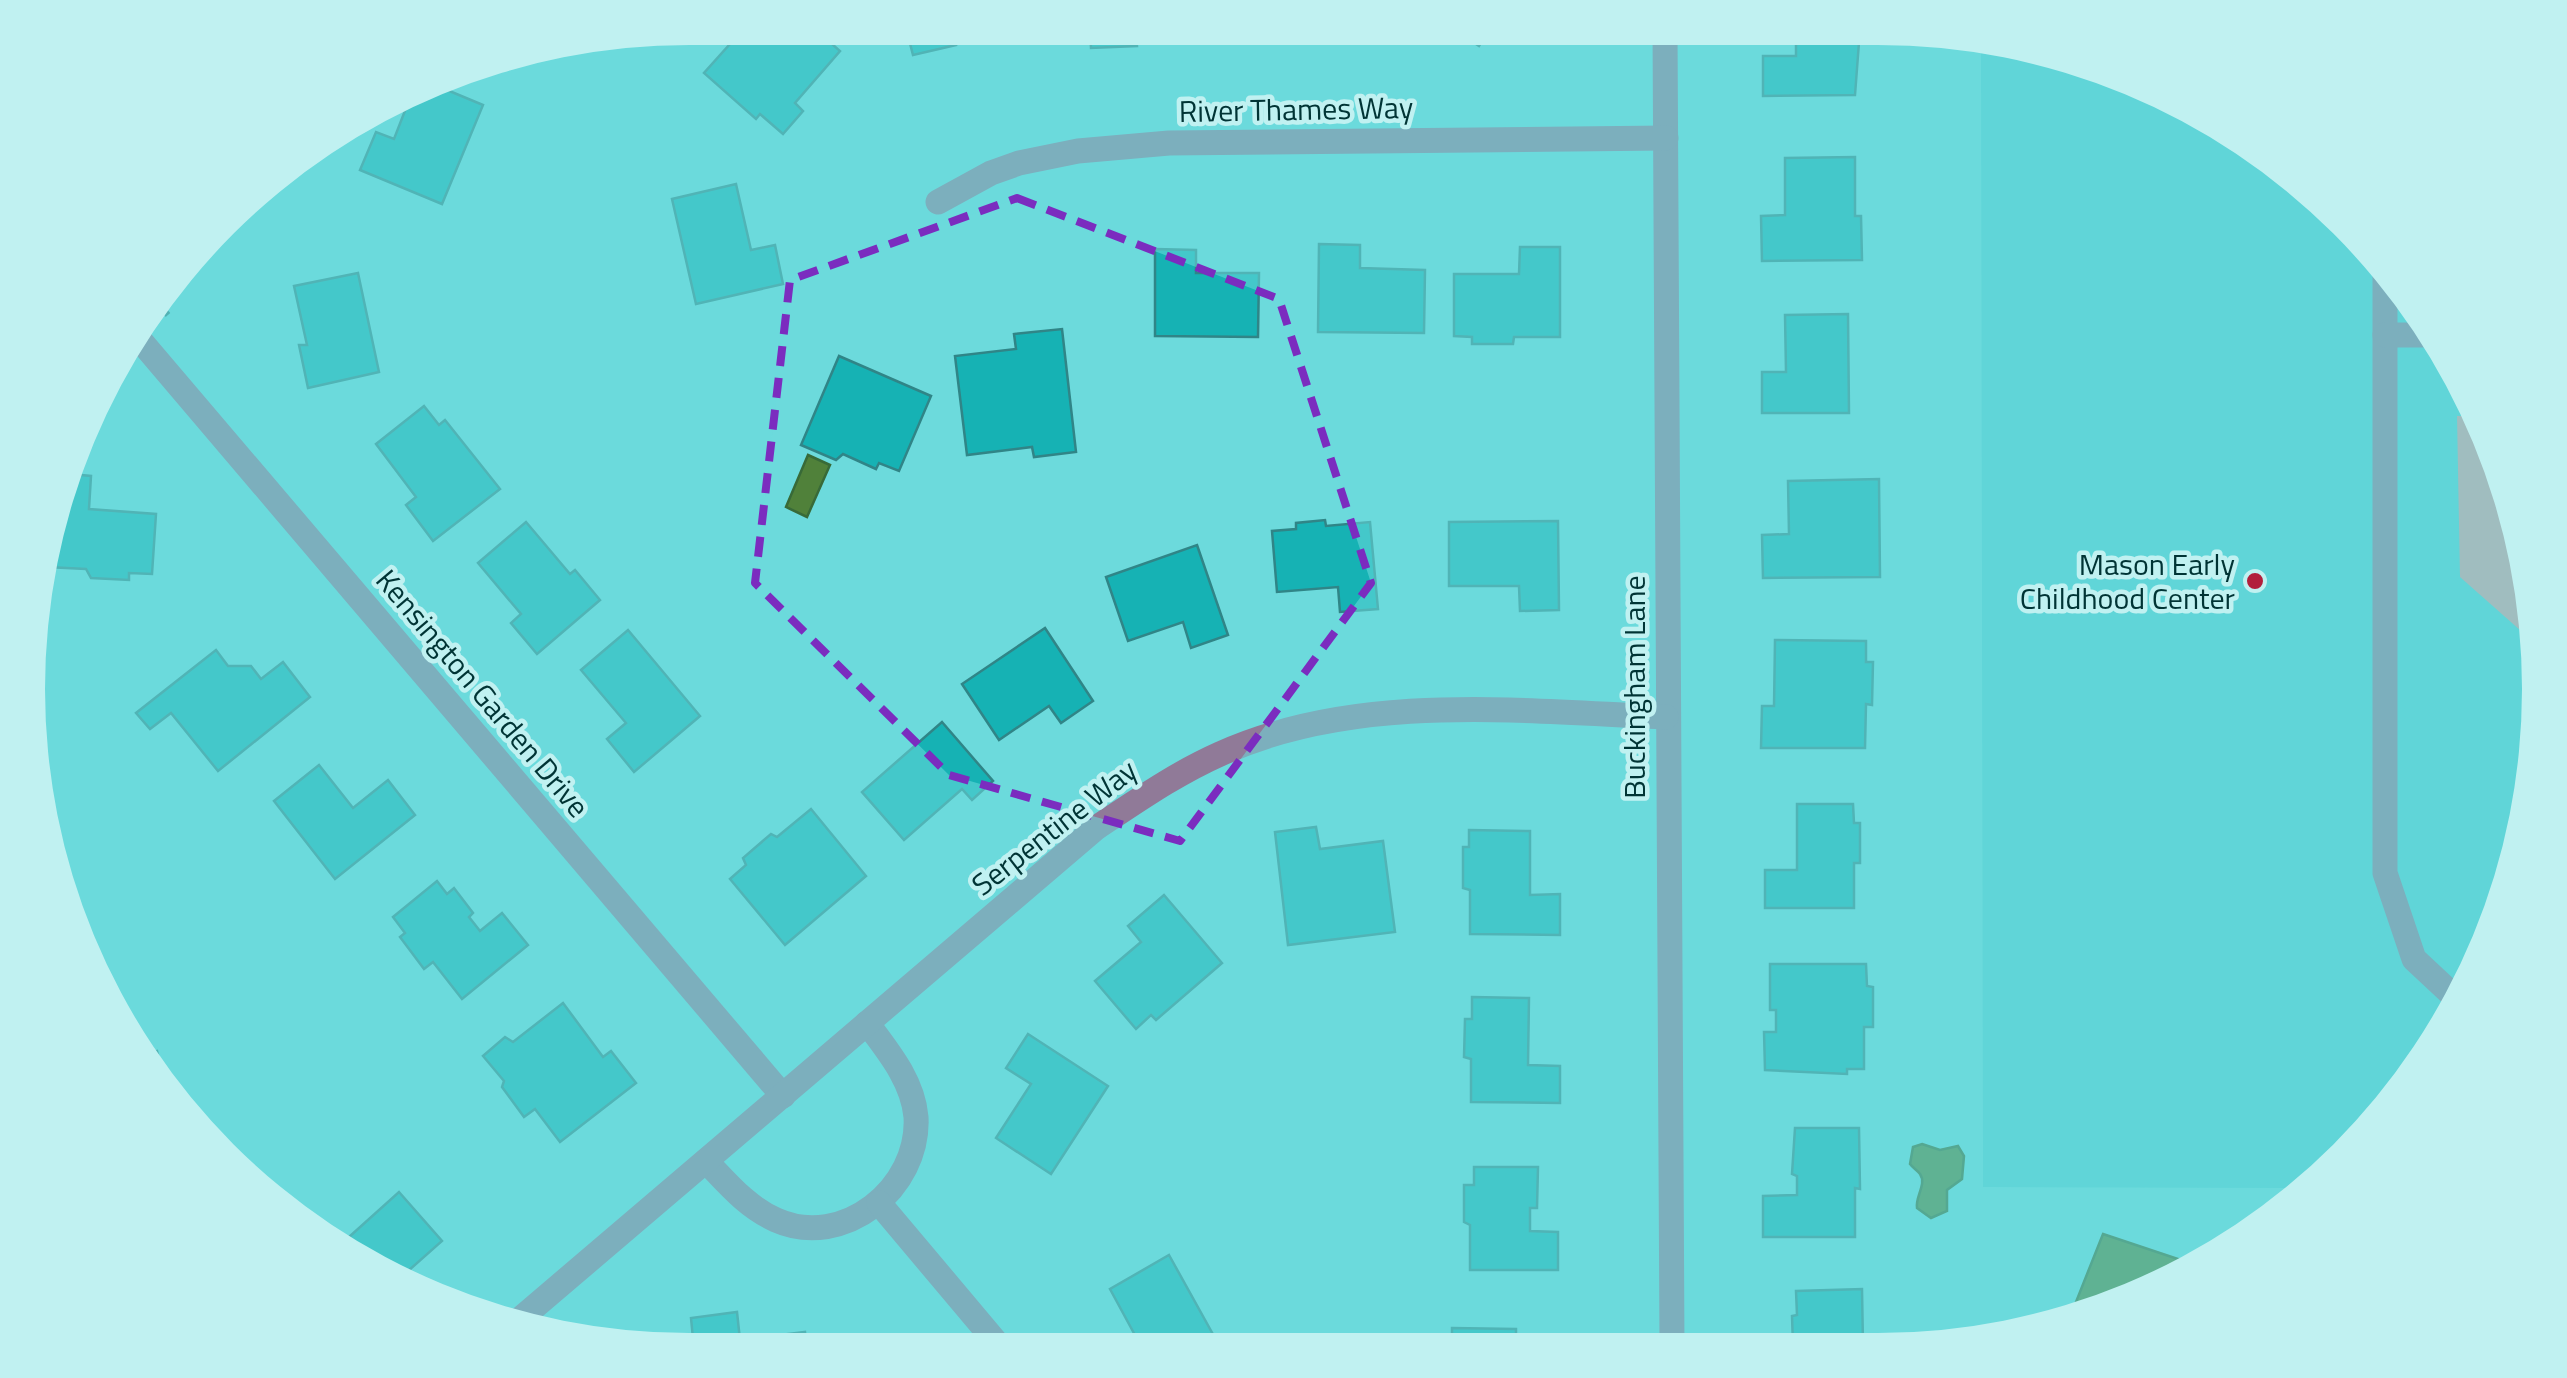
<svg xmlns="http://www.w3.org/2000/svg" width="2567" height="1378" font-family="'Titillium Web',sans-serif">
<style>
.built{fill:#52cfd2}
.green{fill:#e1999b}
.water{fill:#50813a;stroke:#386a38;stroke-width:2.5}
.building{fill:#16b2b4;stroke:#308587;stroke-width:2.5}
.lines{fill:none;stroke-linecap:round;stroke-linejoin:round}
.path{stroke:#328183;stroke-width:6;stroke-dasharray:8 5;stroke-linecap:butt}
.minor{stroke:#907a98;stroke-width:25}
.marked{fill:none;stroke:#7b2cbf;stroke-width:8;stroke-dasharray:20 12;stroke-linejoin:round}
.poi-dot{fill:#b21f3c;stroke:#c0f1f1;stroke-width:4}
.labels{text-anchor:middle;dominant-baseline:central;stroke-width:9;stroke-linejoin:round;paint-order:stroke}
.street-label{font-size:30px;fill:#003435;stroke:#c0f1f1}
.poi-label{font-size:30px;fill:#003435;stroke:#c0f1f1;text-anchor:end}
</style>
<rect width="100%" height="100%" fill="#6cdadc"/>
<polygon class="built" points="1981,39 2050,50 2208,116 2314,191 2402,286 2471,396 2517,517 2538,645 2534,775 2505,901 2451,1019 2375,1126 2304,1188 1983,1187"/>
<polygon class="green" points="2457,416 2479,416 2517,517 2538,646 2460,577"/>
<g class="water">
<polygon points="808,455 830,465 807,517 786,507"/>
<path d="M 1922,1144 L 1940,1150 L 1958,1146 L 1964,1156 L 1962,1179 L 1947,1190 L 1947,1211 L 1931,1218 L 1917,1208 C 1915,1197 1927,1184 1920,1174 C 1917,1170 1913,1168 1910,1164 L 1913,1147 Z"/>
<polygon points="2103,1234 2196,1265 2131,1300 2070,1317"/>
</g>
<g class="building">
<polygon points="731,28 814,28 840,51 795,103 803,111 783,134 760,114 756,119 704,73 729,45 722,38"/>
<polygon points="906,28 952,28 956,45 913,55"/>
<polygon points="1090,28 1136,28 1137,46 1091,48"/>
<rect x="1246" y="28" width="43" height="15"/>
<polygon points="1452,28 1490,28 1479,46"/>
<polygon points="1796,29 1860,29 1855,95 1763,96 1763,56 1796,56"/>
<polygon points="435,85 483,105 442,204 360,170 376,132 394,139 410,98"/>
<polygon points="1855,157 1855,216 1861,216 1862,260 1762,261 1761,216 1785,215 1785,158"/>
<polygon points="736,184 751,250 775,245 783,284 696,304 672,199"/>
<polygon points="1319,244 1360,245 1360,268 1425,270 1424,333 1318,332"/>
<polygon points="1520,247 1560,247 1560,337 1514,337 1513,344 1472,344 1472,337 1454,336 1454,274 1519,274"/>
<polygon points="1155,249 1196,250 1196,273 1259,273 1258,337 1155,336"/>
<polygon points="358,273 379,372 308,388 299,345 307,345 294,286"/>
<polygon points="1848,314 1849,413 1762,413 1762,372 1786,372 1785,315"/>
<polygon points="1062,329 1076,452 1034,457 1032,447 967,455 955,356 1016,349 1014,334"/>
<polygon points="839,356 931,396 899,471 879,463 876,469 843,454 836,460 801,445"/>
<polygon points="424,406 439,425 445,420 500,489 433,541 406,505 416,497 376,444"/>
<polygon points="70,474 91,476 89,509 156,514 152,574 129,573 129,580 91,578 86,569 47,567 50,518"/>
<polygon points="1879,479 1880,577 1763,578 1762,535 1789,534 1788,481"/>
<polygon points="1325,520 1326,526 1370,522 1378,609 1340,612 1338,587 1277,592 1272,531 1296,529 1296,523"/>
<polygon points="1558,521 1559,610 1520,611 1519,586 1449,586 1449,522"/>
<polygon points="526,522 570,574 575,570 600,600 537,654 511,623 521,614 478,563"/>
<polygon points="1197,545 1228,635 1191,648 1183,622 1128,641 1106,577"/>
<polygon points="1045,628 1093,701 1061,723 1049,706 999,740 962,684"/>
<polygon points="628,630 700,716 634,772 607,739 626,723 581,670"/>
<polygon points="1775,640 1866,641 1866,662 1873,662 1872,705 1866,704 1865,748 1761,748 1762,706 1774,706"/>
<polygon points="216,650 228,666 251,666 261,679 283,662 310,697 218,771 171,713 150,729 136,713"/>
<polygon points="942,722 993,781 972,800 962,789 904,840 862,792"/>
<polygon points="319,765 353,808 388,780 415,815 335,879 274,801"/>
<polygon points="1797,804 1853,804 1854,823 1860,823 1860,863 1854,863 1854,908 1765,908 1765,870 1797,870"/>
<polygon points="811,809 866,876 785,945 730,879 746,865 743,858 771,834 777,837"/>
<polygon points="1316,827 1320,849 1383,841 1395,932 1288,945 1275,832"/>
<polygon points="1469,830 1530,831 1530,895 1560,894 1560,935 1470,934 1470,890 1463,888 1463,847 1469,847"/>
<polygon points="437,881 447,894 454,888 473,913 469,917 480,931 502,913 528,945 462,999 433,962 424,969 400,937 405,933 393,917"/>
<polygon points="1164,895 1222,963 1156,1020 1151,1015 1136,1029 1095,981 1141,942 1128,926"/>
<polygon points="1770,964 1866,964 1867,986 1873,987 1873,1027 1864,1027 1864,1069 1847,1069 1847,1074 1765,1070 1764,1032 1776,1032 1776,1010 1770,1010"/>
<polygon points="1472,997 1529,998 1528,1065 1560,1066 1560,1103 1471,1102 1471,1059 1464,1057 1465,1019 1472,1019"/>
<polygon points="563,1003 603,1057 611,1051 636,1083 560,1142 535,1109 524,1117 502,1087 504,1081 483,1056 505,1037 513,1042"/>
<polygon points="1028,1034 1108,1086 1051,1174 996,1138 1031,1084 1006,1068"/>
<polygon points="157,1051 164,1080 147,1053"/>
<polygon points="1795,1128 1859,1128 1860,1189 1855,1188 1855,1237 1763,1237 1763,1196 1797,1195 1797,1176 1792,1174"/>
<polygon points="1474,1167 1538,1167 1537,1208 1530,1208 1530,1231 1558,1232 1558,1270 1470,1270 1470,1225 1464,1222 1464,1185 1474,1185"/>
<polygon points="399,1192 442,1241 399,1279 359,1262 339,1246"/>
<polygon points="1169,1255 1220,1347 1142,1348 1110,1289"/>
<polygon points="1862,1289 1863,1345 1793,1345 1792,1316 1797,1315 1796,1291"/>
<polygon points="737,1312 740,1340 805,1332 807,1349 694,1349 691,1318"/>
<polygon points="1452,1328 1516,1329 1516,1346 1452,1347"/>
</g>
<g class="lines">
<polyline class="path" points="157,302 168,315"/>
<g class="minor">
<polyline points="1665,29 1672,1346"/>
<polyline points="938,202 991,173 1019,163 1078,151 1169,143 1666,138"/>
<polyline points="2385,267 2385,873 2414,959 2459,1001"/>
<polyline points="134,333 783,1096"/>
<polyline points="2385,335 2433,335"/>
<path d="M 706,1161 C 728,1184 747,1207 776,1220 C 843,1250 920,1188 916,1117 C 913,1081 888,1051 867,1023"/>
<polyline points="879,1203 1001,1348"/>
<path d="M 512,1326 L 1096,828 C 1137,801 1175,774 1220,754 C 1357,692 1521,711 1666,717"/>
</g>
</g>
<path d="M0 0H2567V1378H0ZM 1017,198 L 1279,299 L 1371,583 L 1180,841 L 949,775 L 755,583 L 790,280 Z" fill="#6cdadc" fill-opacity=".55" fill-rule="evenodd"/>
<path class="marked" d="M 1017,198 L 1279,299 L 1371,583 L 1180,841 L 949,775 L 755,583 L 790,280 Z"/>
<circle class="poi-dot" cx="2255" cy="581" r="10"/>
<g class="labels">
<g class="street-label">
<text transform="translate(1296 109) rotate(-1)">River Thames Way</text>
<text transform="translate(1634 687) rotate(-90)">Buckingham Lane</text>
<text transform="translate(483 693) rotate(50)">Kensington Garden Drive</text>
<text transform="translate(1054 827) rotate(-38)">Serpentine Way</text>
</g>
<g class="poi-label">
<text x="2235" y="564">Mason Early<tspan x="2235" dy="34">Childhood Center</tspan></text>
</g>
</g>
<path d="M0 0H2567V1378H0ZM689 45H1878A644 644 0 0 1 2522 689V689A644 644 0 0 1 1878 1333H689A644 644 0 0 1 45 689V689A644 644 0 0 1 689 45Z" fill="#c0f1f1" fill-rule="evenodd"/>
</svg>
